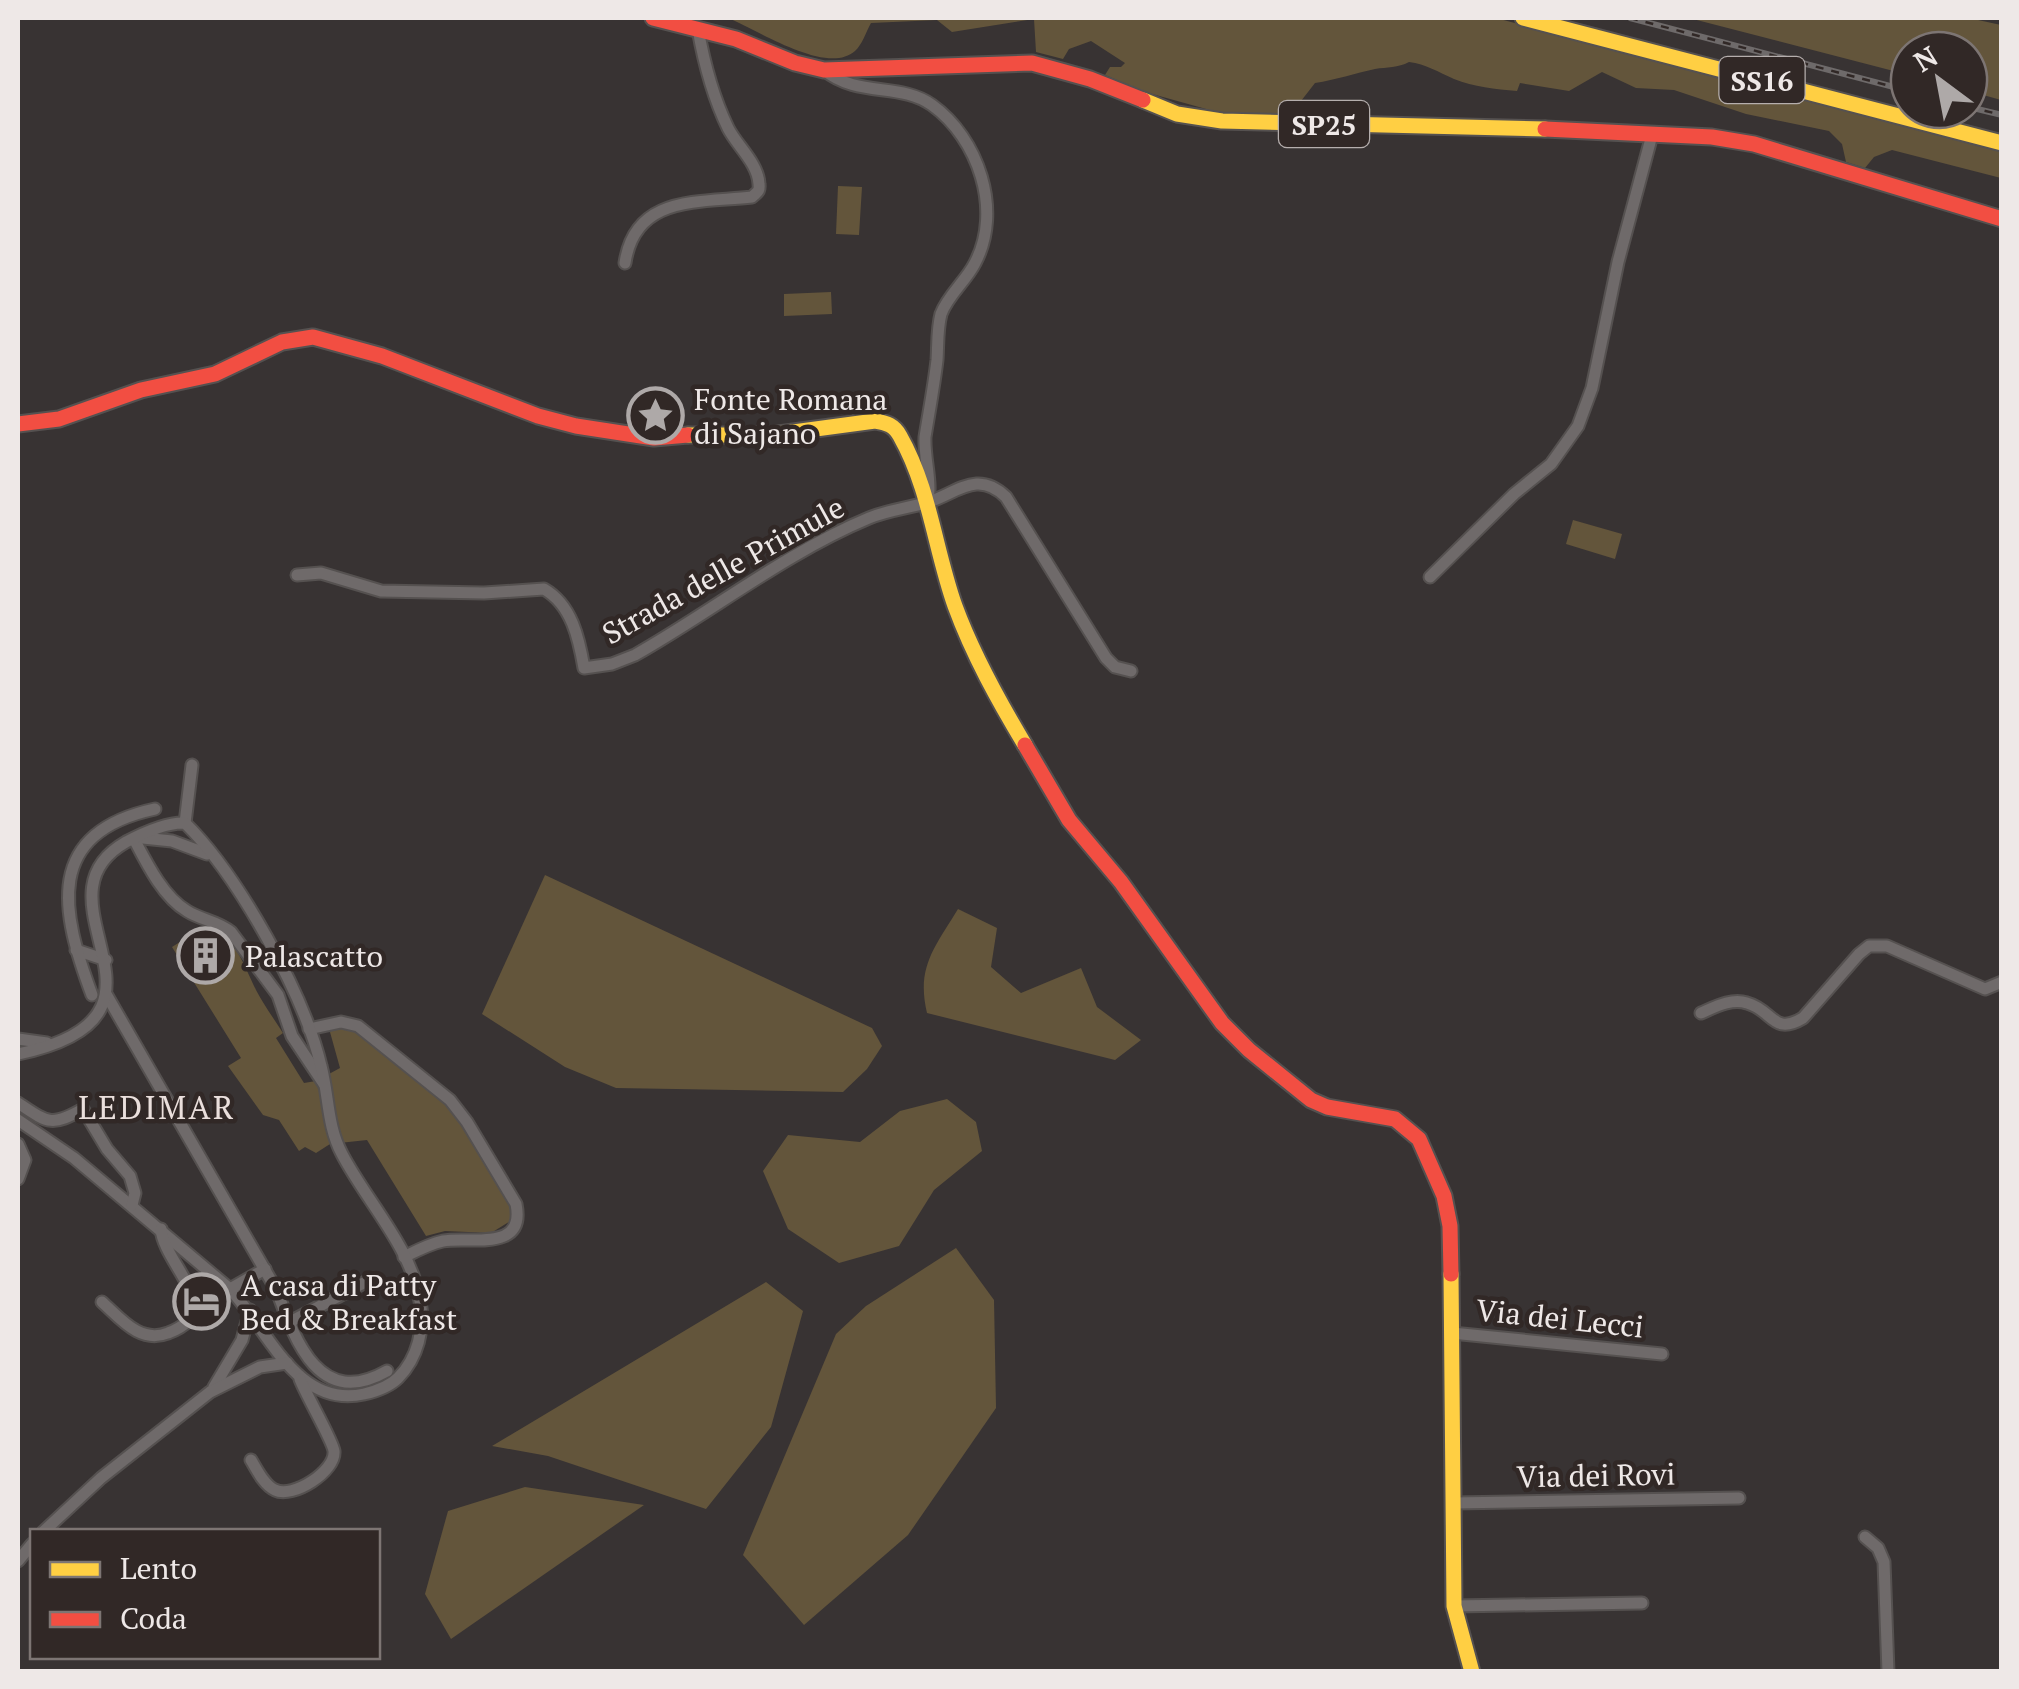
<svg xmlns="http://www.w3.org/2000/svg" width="2019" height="1689" font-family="'PT Serif',serif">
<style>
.green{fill:#63553b}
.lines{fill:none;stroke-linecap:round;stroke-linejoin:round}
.street-casing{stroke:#555150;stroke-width:15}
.slow-casing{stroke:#555150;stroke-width:19}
.jam-casing{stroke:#555150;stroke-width:19}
.street{stroke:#6f6a6a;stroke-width:11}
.slow{stroke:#ffcf43;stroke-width:15}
.jam{stroke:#f24e42;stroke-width:15}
.rail-casing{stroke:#6e6a6a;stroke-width:6}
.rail{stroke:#312826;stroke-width:2.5;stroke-dasharray:8;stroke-linecap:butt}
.labels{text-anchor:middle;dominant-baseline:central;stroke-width:9;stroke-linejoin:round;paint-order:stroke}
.shield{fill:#312826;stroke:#b5aead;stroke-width:2.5}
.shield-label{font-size:28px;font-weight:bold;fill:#eee8e7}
.poi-label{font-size:30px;fill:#eee8e7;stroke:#312826;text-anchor:start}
.street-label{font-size:30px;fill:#eee8e7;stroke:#312826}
.neighbourhood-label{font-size:32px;letter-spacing:2.5px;fill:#eadfdc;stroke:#312826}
</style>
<rect width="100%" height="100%" fill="#383333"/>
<g class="green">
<path d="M 728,18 L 1496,18 L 2001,152 L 2001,178 L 1892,150 L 1874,157 L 1865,168 L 1846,162 L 1842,144 L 1829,131 L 1746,114 L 1674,90 L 1636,88 L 1602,72 L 1569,91 L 1520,83 L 1517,91 C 1495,89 1474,87 1454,79 C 1438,72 1426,64 1409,62 C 1398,68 1387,67 1375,69 C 1355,73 1336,80 1315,83 L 1301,101 L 1295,118 L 1224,114 L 1145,92 L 1105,75 L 1110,67 L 1121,67 L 1125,63 L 1091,41 L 1069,49 L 1063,59 L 1036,52 L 1034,19 L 952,32 L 937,20 L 871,23 C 866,32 862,45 855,51 C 827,76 758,30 728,18 Z"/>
<polygon points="1689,18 1969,18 2001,25 2001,100 1969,91 1969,50 1909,50 1909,75"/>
<polygon points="838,186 862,187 859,235 836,234"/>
<polygon points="831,292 832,314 784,316 784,294"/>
<polygon points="1573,520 1622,534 1615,559 1566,544"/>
<polygon points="545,875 872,1028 882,1046 867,1069 843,1092 616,1088 565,1067 482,1014"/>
<path d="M 958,909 L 997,928 L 991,967 L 1021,993 L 1081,968 L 1097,1007 L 1141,1040 L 1115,1060 L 927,1013 C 916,967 935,947 958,909 Z"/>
<path d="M 208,924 C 236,939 243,963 256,990 C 264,1005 274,1019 283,1033 L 276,1038 L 304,1083 L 316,1081 L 340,1068 L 330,1032 L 335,1026 L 353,1027 L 453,1109 L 512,1206 L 512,1220 L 491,1233 L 445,1231 L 426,1236 L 367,1140 L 330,1144 L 316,1153 L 305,1147 L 299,1151 L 279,1120 L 263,1115 L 228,1066 L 241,1058 L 172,947 Z"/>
<polygon points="947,1099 976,1122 982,1151 934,1190 899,1246 839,1263 788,1229 763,1171 788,1135 860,1142 900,1111"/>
<polygon points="956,1248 994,1300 996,1408 908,1535 804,1625 743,1555 836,1334 866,1306"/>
<polygon points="766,1282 803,1311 771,1427 706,1509 548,1456 492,1446"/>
<polygon points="525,1487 644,1505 451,1639 425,1594 448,1511"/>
</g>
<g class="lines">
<defs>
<g id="street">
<path d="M 824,70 C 858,98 900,82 932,105 C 978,138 1003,210 975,263 C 966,281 948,295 941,314 C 937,329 938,346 937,360 C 934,386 929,412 925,437 C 924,459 932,480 928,502"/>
<path d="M 625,263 C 635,195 698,203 752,197 C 757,192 760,192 759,184 C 758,163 737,146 728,128 C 713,97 704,63 698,29"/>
<path d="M 297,575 L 321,573 L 381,591 L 484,593 L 544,589 C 572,605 579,639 584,668 L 612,664 L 635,655 C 713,611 785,553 869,518 C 888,510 909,508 929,502 C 958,492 978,470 1006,497 L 1106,658 L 1115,667 L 1131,671"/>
<polyline points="1430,577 1514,494 1551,464 1578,426 1592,388 1618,262 1652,135"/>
<polyline points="185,823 192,765"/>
<polyline points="143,838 172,841 207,854"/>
<path d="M 134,839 C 146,862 163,897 187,911 C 201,920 218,921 231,932 L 278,995 L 292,1036 L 324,1084"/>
<polyline points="76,950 106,960"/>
<path d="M 106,994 L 277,1291 C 296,1343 320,1409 387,1371"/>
<path d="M 92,995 C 61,912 43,833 155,809"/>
<path d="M 1701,1013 C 1715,1007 1731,998 1747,1003 C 1773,1010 1773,1036 1803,1018 L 1859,954 L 1869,946 L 1887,946 L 1985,989 L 2002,982"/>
<path d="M 309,1029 L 341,1022 L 358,1026 L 450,1100 L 467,1122 L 516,1204 C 526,1253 469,1236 443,1241 C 429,1244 416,1251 404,1257"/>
<polyline points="18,1039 47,1043"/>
<path d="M 18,1054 C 202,1016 24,900 126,842 C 143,833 166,822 185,823 C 238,875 304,994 321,1066 C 329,1096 327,1126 342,1154 C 367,1202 411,1247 420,1301 C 425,1328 418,1358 398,1378 C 389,1387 377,1391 364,1394 C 297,1409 268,1330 230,1289 L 74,1158 L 18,1120"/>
<path d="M 18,1103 C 48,1123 51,1127 83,1109 L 107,1149 L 130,1176 L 135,1193 L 132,1205"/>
<polyline points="18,1144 25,1160 18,1179"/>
<polyline points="230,1289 265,1269"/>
<path d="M 102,1302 C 121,1319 140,1344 168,1333 C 228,1311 164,1265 161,1229"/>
<polyline points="288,1323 373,1278"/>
<polyline points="1452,1333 1662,1354"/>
<polyline points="214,1387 242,1340 250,1310"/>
<path d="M 251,1460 C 257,1470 264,1485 275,1490 C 293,1499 336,1471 334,1451 C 333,1441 306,1395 300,1379"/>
<polyline points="1454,1503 1739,1498"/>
<polyline points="43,1532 101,1478 210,1392 260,1367 287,1363"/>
<polyline points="1865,1537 1878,1548 1884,1562 1888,1672"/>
<polyline points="18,1561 32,1544"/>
<polyline points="1454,1606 1642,1603"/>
</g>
<g id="slow">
<polyline points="1523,18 2002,143"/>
<polyline points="1143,100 1177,114 1222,121 1545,129"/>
<path d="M 688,435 L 771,435 L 875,421 C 887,423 894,425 900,436 C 930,489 935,550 955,606 C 973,655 998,700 1025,745"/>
<polyline points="1451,1274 1454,1606 1472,1672"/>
</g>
<g id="jam">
<polyline points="653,18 736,39 795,63 824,70 1032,63 1090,79 1143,100"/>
<polyline points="1545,129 1712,137 1754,144 2002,219"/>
<polyline points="18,424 59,419 141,390 215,374 282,342 313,337 382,356 538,416 576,426 654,438 688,435"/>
<polyline points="1025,745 1069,820 1121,882 1222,1023 1249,1050 1311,1100 1327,1107 1395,1119 1419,1139 1444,1196 1450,1226 1451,1274"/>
</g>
</defs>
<use href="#street" class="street-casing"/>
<use href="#slow" class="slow-casing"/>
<use href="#jam" class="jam-casing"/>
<use href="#street" class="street"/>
<use href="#slow" class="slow"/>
<use href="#jam" class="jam"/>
<defs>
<g id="rail">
<polyline points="1630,18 1909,91"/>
<polyline points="1969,107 2002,115"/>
</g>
</defs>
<use href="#rail" class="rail-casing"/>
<use href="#rail" class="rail"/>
</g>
<defs>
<symbol id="sight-ring" viewBox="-11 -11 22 22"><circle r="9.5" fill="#312826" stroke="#aea9a8" stroke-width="1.5"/><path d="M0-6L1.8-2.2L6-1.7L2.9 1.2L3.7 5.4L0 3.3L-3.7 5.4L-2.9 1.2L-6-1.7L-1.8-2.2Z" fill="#aea9a8"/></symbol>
<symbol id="building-ring" viewBox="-11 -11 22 22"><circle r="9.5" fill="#312826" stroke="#aea9a8" stroke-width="1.5"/><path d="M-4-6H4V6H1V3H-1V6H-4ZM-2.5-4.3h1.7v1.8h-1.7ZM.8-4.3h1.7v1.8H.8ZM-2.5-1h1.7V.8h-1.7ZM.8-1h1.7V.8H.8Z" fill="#aea9a8"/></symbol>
<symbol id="hotel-ring" viewBox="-11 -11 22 22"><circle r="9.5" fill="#312826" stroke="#aea9a8" stroke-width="1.5"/><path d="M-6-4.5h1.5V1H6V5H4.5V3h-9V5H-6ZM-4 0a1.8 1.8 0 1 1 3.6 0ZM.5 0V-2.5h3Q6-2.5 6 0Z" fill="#aea9a8"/></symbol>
</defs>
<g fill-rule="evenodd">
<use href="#sight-ring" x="624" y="384" width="63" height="63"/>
<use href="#building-ring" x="174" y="924" width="63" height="63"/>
<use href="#hotel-ring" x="170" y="1270" width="63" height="63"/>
</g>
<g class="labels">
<g class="shield">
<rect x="1719.5" y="57" width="85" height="46" rx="8"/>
<rect x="1279" y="101" width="90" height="46" rx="8"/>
</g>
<g class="shield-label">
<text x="1762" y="80">SS16</text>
<text x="1324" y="124">SP25</text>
</g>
<g class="poi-label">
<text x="694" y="399">Fonte Romana<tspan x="694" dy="34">di Sajano</tspan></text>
<text x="245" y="956">Palascatto</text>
<text x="241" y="1285">A casa di Patty<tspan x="241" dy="34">Bed &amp; Breakfast</tspan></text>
</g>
<g class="street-label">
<text transform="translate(723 570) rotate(-29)">Strada delle Primule</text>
<text transform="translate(1560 1318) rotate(6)">Via dei Lecci</text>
<text transform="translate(1596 1475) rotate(-1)">Via dei Rovi</text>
</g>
<g class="neighbourhood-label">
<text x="157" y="1107">LEDIMAR</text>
</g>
</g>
<rect width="2019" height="1689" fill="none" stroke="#eee8e7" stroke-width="40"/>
<rect x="30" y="1529" width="350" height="130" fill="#312826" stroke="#7d7573" stroke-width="2.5"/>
<rect x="50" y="1562" width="50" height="15" fill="#ffcf43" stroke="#7d7573" stroke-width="2.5"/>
<text x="120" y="1579" font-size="30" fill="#eee8e7">Lento</text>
<rect x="50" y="1612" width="50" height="15" fill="#f24e42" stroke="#7d7573" stroke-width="2.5"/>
<text x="120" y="1629" font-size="30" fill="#eee8e7">Coda</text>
<g transform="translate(1939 80) rotate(328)"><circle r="48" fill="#312826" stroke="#7d7573" stroke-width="2.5"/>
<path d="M0-8L18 38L0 25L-18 38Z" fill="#aea9a8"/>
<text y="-15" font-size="28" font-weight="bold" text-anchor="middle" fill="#eee8e7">N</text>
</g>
</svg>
